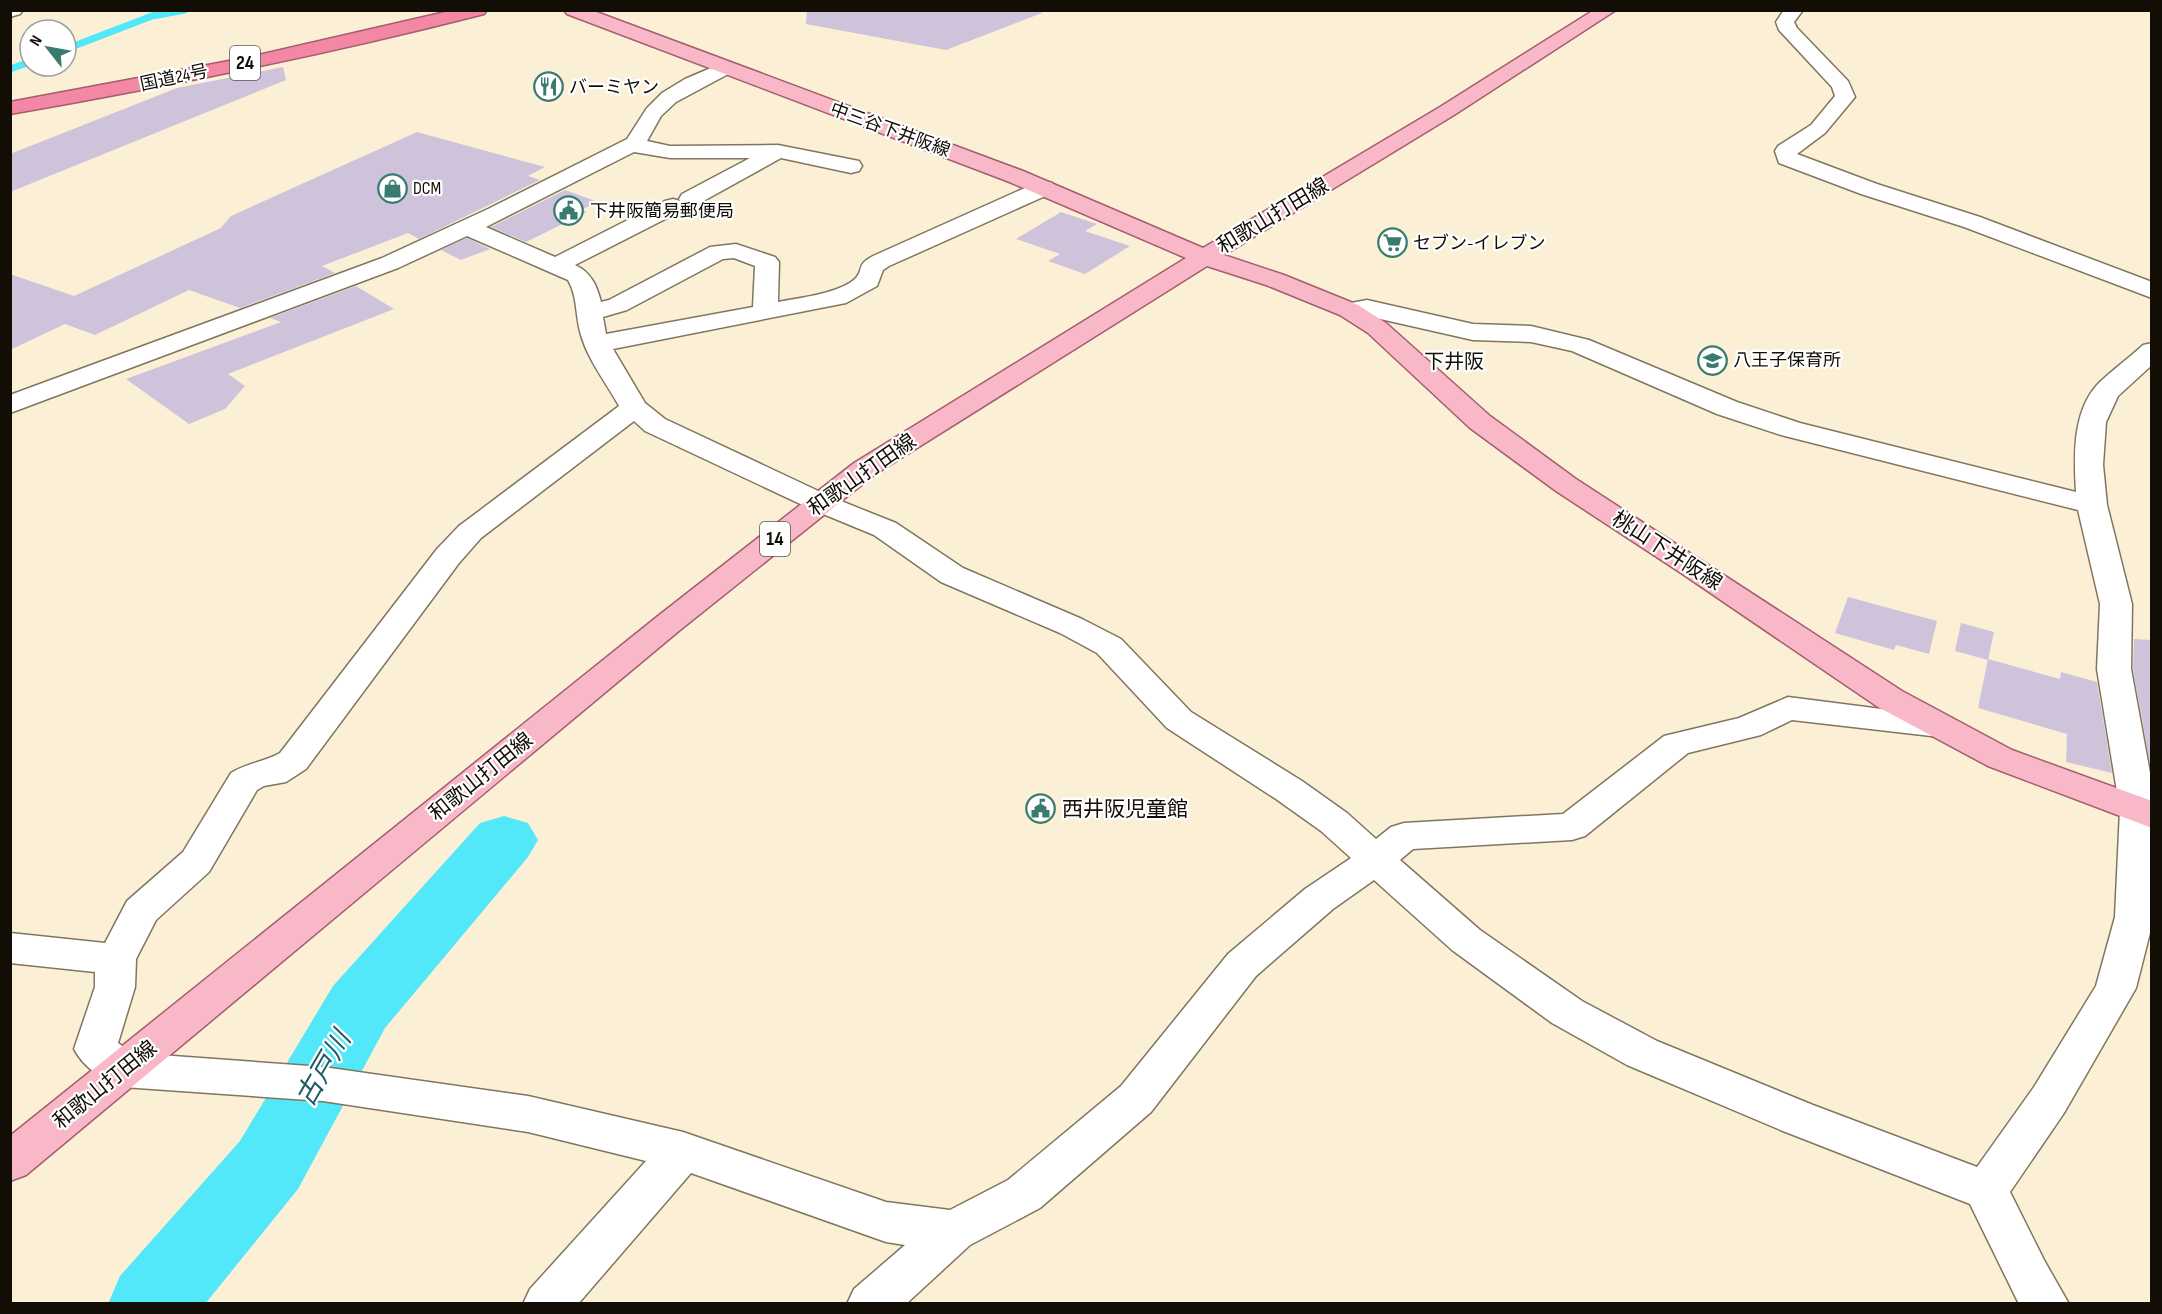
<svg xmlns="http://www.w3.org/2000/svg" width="2162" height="1314" font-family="'Sofia Sans Condensed','Noto Sans JP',sans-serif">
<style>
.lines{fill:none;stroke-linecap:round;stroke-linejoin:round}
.stream{stroke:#52e7f9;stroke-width:7}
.river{fill:#52e7f9;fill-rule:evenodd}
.building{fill:#cfc3dc}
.minor-casing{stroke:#80765f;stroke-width:3}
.major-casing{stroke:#a45d6d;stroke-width:3}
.highway-casing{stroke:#a45d6d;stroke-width:3}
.minor{fill:#fff;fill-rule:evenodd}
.major{fill:#f8b8c8;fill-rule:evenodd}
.highway{fill:#f388a4;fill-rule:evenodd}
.labels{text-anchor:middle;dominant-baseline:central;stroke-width:4.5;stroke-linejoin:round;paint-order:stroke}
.far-street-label{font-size:18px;fill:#120e06;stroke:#fff}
.far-poi-label{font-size:18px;fill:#120e06;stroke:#fff;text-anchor:start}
.shield{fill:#fff;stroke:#595651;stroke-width:1.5}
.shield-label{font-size:20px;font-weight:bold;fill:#120e06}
.far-quarter-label{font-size:20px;fill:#120e06;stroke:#fff}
.street-label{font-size:21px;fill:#120e06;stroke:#fff}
.poi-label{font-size:21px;fill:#120e06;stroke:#fff;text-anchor:start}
.near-water-label{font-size:27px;font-style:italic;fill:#1e5b63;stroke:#fff}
</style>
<rect width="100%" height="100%" fill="#fbf0d6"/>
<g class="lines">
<g class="stream">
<polyline points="66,49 152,16 185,10"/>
<polyline points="10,69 30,62"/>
</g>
<polygon class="river" points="504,816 528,823 538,840 528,857 385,1028 298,1189 205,1304 108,1304 120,1276 240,1141 333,986 480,823"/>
</g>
<g class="building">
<polygon points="807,10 1042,10 1042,13 946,50 806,24"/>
<polygon points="283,67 286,80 10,192 10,154 177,88"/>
<polygon points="417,132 545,167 528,176 540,180 419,239 408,233 322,266 335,273 240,308 189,290 95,335 65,324 10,350 10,274 74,296 221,228 231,216"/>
<polygon points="565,190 598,202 581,210 587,212 526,242 491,227"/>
<polygon points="1061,212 1097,224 1085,231 1130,246 1085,274 1048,261 1060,254 1016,239"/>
<polygon points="467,238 490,249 461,260 441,250"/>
<polygon points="356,286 394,309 228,374 245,386 225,409 189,424 126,379 281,322 270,318"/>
<polygon points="1848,597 1937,621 1929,654 1896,645 1894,650 1835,633"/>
<polygon points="1961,623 1994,632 1988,660 1955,651"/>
<polygon points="2134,639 2151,640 2151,769 2133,669"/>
<polygon points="1988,659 2060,679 2061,672 2097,682 2112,773 2066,762 2067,734 1978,708"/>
</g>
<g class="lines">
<defs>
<g id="minor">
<polygon points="10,10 23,10 20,14 10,17"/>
<polygon points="1784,10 1803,10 1794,22 1797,28 1848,81 1855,97 1825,133 1797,154 1877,184 1980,217 2152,282 2152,298 1964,227 1861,194 1779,163 1775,151 1778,146 1811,125 1835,96 1832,87 1779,30 1776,22"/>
<path d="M 725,62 L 732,64 L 735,68 L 732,72 L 676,102 L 661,116 L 647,141 L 670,146 L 778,145 L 859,161 L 862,166 L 859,171 L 851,173 L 781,158 L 698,204 L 690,206 L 683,204 L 684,206 L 681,211 L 575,265 C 591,272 597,286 601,302 L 609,300 L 710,247 L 736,244 L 775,257 L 779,262 L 778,302 C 799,298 841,293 856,278 C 864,269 856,265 873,256 L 1036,183 L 1044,181 L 1052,183 L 1055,188 L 1052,193 L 889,266 L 883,270 L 877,286 L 846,303 L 613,349 L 645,403 L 665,419 L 831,497 L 896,523 L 963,568 L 1082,619 L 1121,639 L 1191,712 L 1302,781 L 1347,813 L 1376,839 L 1391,827 L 1404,823 L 1563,814 L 1664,736 L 1739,718 L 1788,697 L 1952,718 L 1957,726 L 1952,734 L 1940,737 L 1792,720 L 1761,735 L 1688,753 L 1585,836 L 1572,840 L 1413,849 L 1400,860 L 1480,930 L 1582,1001 L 1657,1041 L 1813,1105 L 1977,1167 L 2034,1087 L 2096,986 L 2115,917 L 2120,810 L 2097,669 L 2100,604 L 2078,510 L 1781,435 L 1717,414 L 1572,351 L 1531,342 L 1473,340 L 1367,316 L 1349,318 L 1340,315 L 1336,310 L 1340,305 L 1367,300 L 1473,324 L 1531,326 L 1589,340 L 1737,402 L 1800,423 L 2076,492 C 2074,458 2072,413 2097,385 C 2111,371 2128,359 2143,345 L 2152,343 L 2152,365 L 2118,396 L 2106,422 L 2103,465 L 2107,505 L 2132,604 L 2131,669 L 2152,784 L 2152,925 L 2136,988 L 2064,1113 L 2010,1192 L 2044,1260 L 2069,1304 L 2019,1304 L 1970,1204 L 1783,1131 L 1627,1065 L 1552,1023 L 1452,950 L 1374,880 L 1333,909 L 1256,976 L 1151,1112 L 1040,1208 L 970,1245 L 906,1304 L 847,1304 L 854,1289 L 905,1245 L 886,1242 L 691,1173 L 578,1304 L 523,1304 L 530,1289 L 646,1161 L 528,1132 L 323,1101 L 123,1087 C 103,1080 84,1068 74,1049 L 95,987 L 95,972 L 10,963 L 10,933 L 105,943 L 127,901 L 183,852 L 231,773 C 247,763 264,762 280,753 L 437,549 L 459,526 L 619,406 C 607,384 588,360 581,335 C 575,316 578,297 568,280 L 467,236 L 398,268 L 10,413 L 10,395 L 382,258 L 488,209 L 627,139 L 647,108 L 662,93 L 685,79 ZM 634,152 L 670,158 L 750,158 L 682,194 L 679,199 L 680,201 L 673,199 L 665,201 L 555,257 L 486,227 ZM 734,258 L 755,266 L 753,307 L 606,334 L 603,317 L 627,310 L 723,259 ZM 634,421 L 645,431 L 811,509 L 874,535 L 941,582 L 1060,633 L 1097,653 L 1167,728 L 1276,799 L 1321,831 L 1351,858 L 1305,889 L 1228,954 L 1121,1086 L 1008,1180 L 950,1210 L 886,1202 L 683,1132 L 528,1096 L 323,1067 L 132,1053 L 118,1043 L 135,987 L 136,959 L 156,920 L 209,872 L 257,790 L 264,786 L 286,782 L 306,769 L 459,563 L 481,538 Z"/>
</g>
<polygon id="major" points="564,10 591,10 1023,171 1203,248 1440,107 1594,10 1616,10 1454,115 1224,255 1284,275 1358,305 1386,323 1490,416 1576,479 1902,691 2012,750 2152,801 2152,828 1988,766 1878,707 1681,573 1556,491 1470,428 1368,333 1340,315 1266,285 1207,266 874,475 680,630 26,1175 10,1181 10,1136 658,616 854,463 1186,258 1007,181 567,14"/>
<path id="highway" d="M 454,10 L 487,10 L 484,14 C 328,54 170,86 10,114 L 10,102 L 245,58 Z"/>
</defs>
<use href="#minor" class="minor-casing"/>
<use href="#major" class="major-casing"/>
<use href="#highway" class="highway-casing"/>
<use href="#minor" class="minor"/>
<use href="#major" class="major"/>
<use href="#highway" class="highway"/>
</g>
<defs>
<symbol id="restaurant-ring" viewBox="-11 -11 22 22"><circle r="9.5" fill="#fff" stroke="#397c6f" stroke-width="1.5"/><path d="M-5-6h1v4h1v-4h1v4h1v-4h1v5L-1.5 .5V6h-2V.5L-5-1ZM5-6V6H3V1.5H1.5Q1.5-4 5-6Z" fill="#397c6f"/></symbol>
<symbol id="shop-ring" viewBox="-11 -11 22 22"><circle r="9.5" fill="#fff" stroke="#397c6f" stroke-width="1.5"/><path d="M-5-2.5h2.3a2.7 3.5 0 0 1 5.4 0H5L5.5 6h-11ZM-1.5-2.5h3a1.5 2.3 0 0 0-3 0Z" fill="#397c6f"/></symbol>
<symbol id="civic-ring" viewBox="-11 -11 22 22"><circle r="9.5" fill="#fff" stroke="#397c6f" stroke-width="1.5"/><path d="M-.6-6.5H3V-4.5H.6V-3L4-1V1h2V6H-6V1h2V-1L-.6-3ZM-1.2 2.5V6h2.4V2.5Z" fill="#397c6f"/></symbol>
<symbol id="supermarket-ring" viewBox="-11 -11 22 22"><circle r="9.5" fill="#fff" stroke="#397c6f" stroke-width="1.5"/><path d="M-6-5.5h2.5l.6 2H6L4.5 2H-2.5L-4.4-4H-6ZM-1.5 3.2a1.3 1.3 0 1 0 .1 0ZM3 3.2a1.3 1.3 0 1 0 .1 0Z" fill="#397c6f"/></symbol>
<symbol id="school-ring" viewBox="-11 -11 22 22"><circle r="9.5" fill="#fff" stroke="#397c6f" stroke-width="1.5"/><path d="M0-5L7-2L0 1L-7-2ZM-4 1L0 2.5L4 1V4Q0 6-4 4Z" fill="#397c6f"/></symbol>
</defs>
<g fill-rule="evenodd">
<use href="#restaurant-ring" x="532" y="70" width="33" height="33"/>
<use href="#shop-ring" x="376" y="172" width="33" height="33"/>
<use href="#civic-ring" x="552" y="194" width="33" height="33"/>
<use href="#supermarket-ring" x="1376" y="226" width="33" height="33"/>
<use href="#school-ring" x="1696" y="344" width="33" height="33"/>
<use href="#civic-ring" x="1024" y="792" width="33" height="33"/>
</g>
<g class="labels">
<g class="far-street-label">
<text transform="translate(174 78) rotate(-12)">国道24号</text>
<text transform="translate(890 130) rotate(20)">中三谷下井阪線</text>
</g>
<g class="far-poi-label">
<text x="569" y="87">バーミヤン</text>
<text x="413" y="188">DCM</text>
<text x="590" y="211">下井阪簡易郵便局</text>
<text x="1413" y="243">セブン-イレブン</text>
<text x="1733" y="360">八王子保育所</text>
</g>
<g class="shield">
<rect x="230" y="46" width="30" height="34" rx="4.5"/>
<rect x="760" y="522" width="30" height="34" rx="4.5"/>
</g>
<g class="shield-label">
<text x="245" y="63">24</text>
<text x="775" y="539">14</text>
</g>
<g class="far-quarter-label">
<text x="1454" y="362">下井阪</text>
</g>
<g class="street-label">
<text transform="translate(1273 216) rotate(-31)">和歌山打田線</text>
<text transform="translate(862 475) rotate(-35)">和歌山打田線</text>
<text transform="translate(1667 551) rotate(33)">桃山下井阪線</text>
<text transform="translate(481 777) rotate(-39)">和歌山打田線</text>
<text transform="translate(105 1085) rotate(-39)">和歌山打田線</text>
</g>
<g class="poi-label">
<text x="1062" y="809">西井阪児童館</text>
</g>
<g class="near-water-label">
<text transform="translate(324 1069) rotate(-60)">古戸川</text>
</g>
</g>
<rect width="2162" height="1314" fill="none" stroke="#120e06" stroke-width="24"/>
<g transform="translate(48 48) rotate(301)"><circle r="28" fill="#ffffff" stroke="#a09f9b" stroke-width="1.5"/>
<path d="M0-4.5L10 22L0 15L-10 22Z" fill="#397c6f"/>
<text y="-9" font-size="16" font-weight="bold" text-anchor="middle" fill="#120e06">N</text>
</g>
</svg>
